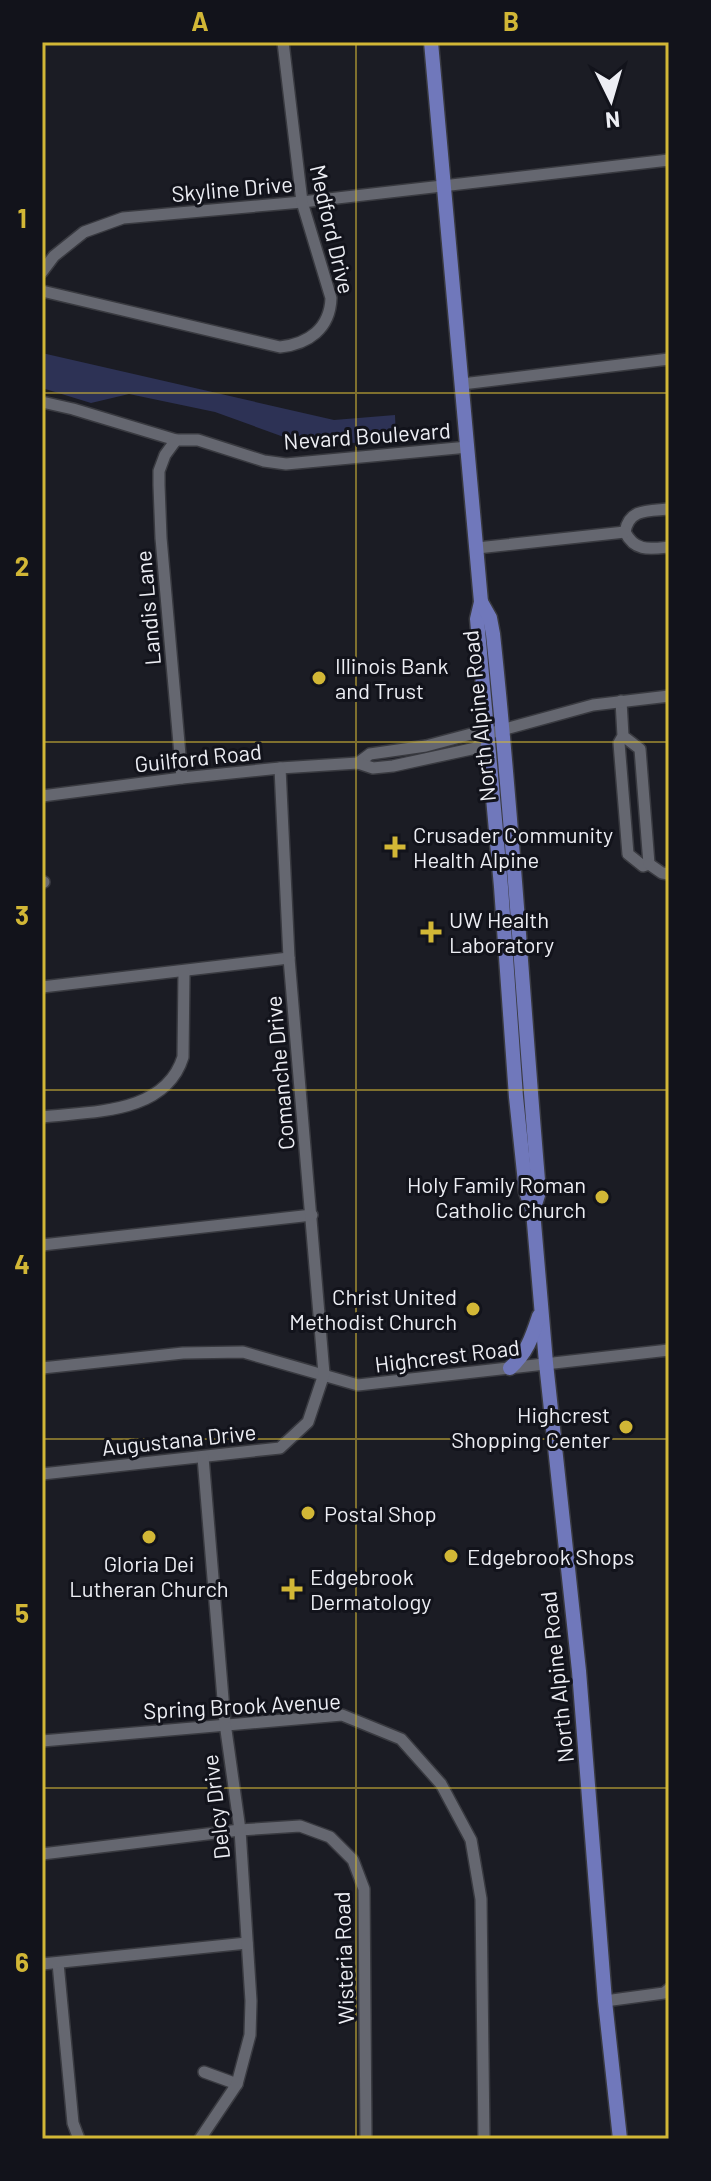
<svg xmlns="http://www.w3.org/2000/svg" width="711" height="2181" font-family="Barlow,sans-serif">
<style>
.green{fill:#2d3255}
.lines{fill:none;stroke-linecap:round;stroke-linejoin:round}
.minor-casing{stroke:#393a40;stroke-width:14}
.major-casing{stroke:#393a40;stroke-width:17}
.minor{stroke:#656770;stroke-width:11}
.major{stroke:#7078bb;stroke-width:14}
.grid{fill:none;stroke:#d2b736;stroke-width:2;stroke-opacity:0.55}
.poi-dot{fill:#d2b736;stroke:#12131b;stroke-width:3}
.labels{text-anchor:middle;dominant-baseline:central;stroke-width:6;stroke-linejoin:round;paint-order:stroke}
.street-label{font-size:22px;fill:#edeef4;stroke:#12131b}
.poi-label{font-size:22px;fill:#edeef4;stroke:#12131b;text-anchor:start}
.neatline{fill:none;stroke:#d2b736;stroke-width:3}
.grid-label{font-size:26px;text-anchor:middle;font-weight:bold;fill:#d2b736}
</style>
<rect width="100%" height="100%" fill="#1b1c24"/>
<polygon class="green" points="42,353 334,420 395,415 396,441 306,445 215,412 129,394 91,403 42,388"/>
<g class="lines">
<defs>
<g id="minor">
<polyline points="42,272 54,256 84,232 123,218 302,202 669,160"/>
<path d="M 42,291 L 280,347 C 308,344 330,329 331,298 L 302,202 L 283,42"/>
<polyline points="462,384 669,359"/>
<polyline points="42,402 73,409 176,440 198,440 264,461 286,464 468,447"/>
<polyline points="176,440 165,455 159,471 159,485 161,538 182,778"/>
<path d="M 669,509 C 649,511 629,508 625,532 C 635,552 650,549 669,547"/>
<polyline points="477,548 625,532"/>
<polyline points="621,701 623,736 619,743 628,854 643,866 649,864 640,749 623,736"/>
<polyline points="358,763 370,754 426,746 475,733 487,734 593,705 669,696"/>
<polyline points="42,796 182,778 280,768 358,763 373,768 393,766 476,748 487,734"/>
<polyline points="649,864 662,873 669,874"/>
<polyline points="42,882 44,882"/>
<polyline points="42,987 289,958"/>
<path d="M 42,1117 C 91,1111 165,1115 183,1057 L 184,972"/>
<polyline points="42,1245 312,1215"/>
<polyline points="42,1368 183,1353 243,1352 358,1385 669,1350"/>
<polyline points="42,1474 280,1448 308,1422 324,1374 289,958 280,768"/>
<polyline points="42,1741 342,1715 401,1739 441,1784 471,1840 481,1899 484,2139"/>
<polyline points="42,1854 240,1830 300,1826 330,1837 353,1860 364,1889 366,2139"/>
<polyline points="58,1963 73,2123 79,2139"/>
<polyline points="42,1964 247,1943"/>
<polyline points="605,2001 664,1993 669,1989"/>
<polyline points="204,2072 237,2084"/>
<polyline points="200,2139 237,2084 250,2035 251,2001 240,1830 225,1723 203,1457"/>
</g>
<g id="major">
<polyline points="431,42 481,602 477,619 501,887 516,1097 526,1192 533,1211 546,1363 579,1671 605,2001 620,2139"/>
<path d="M 481,602 L 490,618 L 493,634 C 513,820 523,1006 539,1192 L 533,1211"/>
<path d="M 510,1368 C 527,1353 532,1337 539,1316"/>
</g>
</defs>
<use href="#minor" class="minor-casing"/>
<use href="#major" class="major-casing"/>
<use href="#minor" class="minor"/>
<use href="#major" class="major"/>
</g>
<path class="grid" d="M 356,42 L 356,2139M 42,393 L 669,393M 42,742 L 669,742M 42,1090 L 669,1090M 42,1439 L 669,1439M 42,1788 L 669,1788"/>
<g class="poi-dot">
<circle cx="319" cy="678" r="8"/>
<path d="M391 835h8v8h8v8h-8v8h-8v-8h-8v-8h8z"/>
<path d="M427 920h8v8h8v8h-8v8h-8v-8h-8v-8h8z"/>
<circle cx="602" cy="1197" r="8"/>
<circle cx="473" cy="1309" r="8"/>
<circle cx="626" cy="1427" r="8"/>
<circle cx="308" cy="1513" r="8"/>
<circle cx="149" cy="1537" r="8"/>
<circle cx="451" cy="1556" r="8"/>
<path d="M288 1577h8v8h8v8h-8v8h-8v-8h-8v-8h8z"/>
</g>
<g class="labels">
<g class="street-label">
<text transform="translate(232 188) rotate(-5)">Skyline Drive</text>
<text transform="translate(333 229) rotate(77)">Medford Drive</text>
<text transform="translate(367 435) rotate(-4)">Nevard Boulevard</text>
<text transform="translate(147 608) rotate(-95)">Landis Lane</text>
<text transform="translate(478 716) rotate(-96)">North Alpine Road</text>
<text transform="translate(198 757) rotate(-6)">Guilford Road</text>
<text transform="translate(279 1073) rotate(-95)">Comanche Drive</text>
<text transform="translate(447 1355) rotate(-7)">Highcrest Road</text>
<text transform="translate(179 1439) rotate(-6)">Augustana Drive</text>
<text transform="translate(556 1677) rotate(-96)">North Alpine Road</text>
<text transform="translate(242 1705) rotate(-3)">Spring Brook Avenue</text>
<text transform="translate(215 1807) rotate(-97)">Delcy Drive</text>
<text transform="translate(343 1958) rotate(-92)">Wisteria Road</text>
</g>
<g class="poi-label">
<text x="335" y="665">Illinois Bank<tspan x="335" dy="25">and Trust</tspan></text>
<text x="413" y="834">Crusader Community<tspan x="413" dy="25">Health Alpine</tspan></text>
<text x="449" y="919">UW Health<tspan x="449" dy="25">Laboratory</tspan></text>
<text x="586" y="1184" text-anchor="end">Holy Family Roman<tspan x="586" dy="25">Catholic Church</tspan></text>
<text x="457" y="1296" text-anchor="end">Christ United<tspan x="457" dy="25">Methodist Church</tspan></text>
<text x="610" y="1414" text-anchor="end">Highcrest<tspan x="610" dy="25">Shopping Center</tspan></text>
<text x="324" y="1513">Postal Shop</text>
<text x="467" y="1556">Edgebrook Shops</text>
<text x="149" y="1563" text-anchor="middle">Gloria Dei<tspan x="149" dy="25">Lutheran Church</tspan></text>
<text x="310" y="1576">Edgebrook<tspan x="310" dy="25">Dermatology</tspan></text>
</g>
</g>
<rect width="711" height="2181" fill="none" stroke="#12131b" stroke-width="88"/>
<g transform="translate(611 100) rotate(175)" stroke="#12131b" stroke-width="6" paint-order="stroke">
<path d="M0-6L14 30L0 20L-14 30Z" fill="#edeef4"/>
<text y="-12" font-size="22" font-weight="bold" text-anchor="middle" fill="#edeef4">N</text>
</g>
<rect x="44" y="44" width="623" height="2093" class="neatline"/>
<g class="grid-label">
<text x="200" y="31">A</text>
<text x="511" y="31">B</text>
<text x="22" y="228">1</text>
<text x="22" y="576">2</text>
<text x="22" y="925">3</text>
<text x="22" y="1274">4</text>
<text x="22" y="1623">5</text>
<text x="22" y="1972">6</text>
</g>
</svg>
